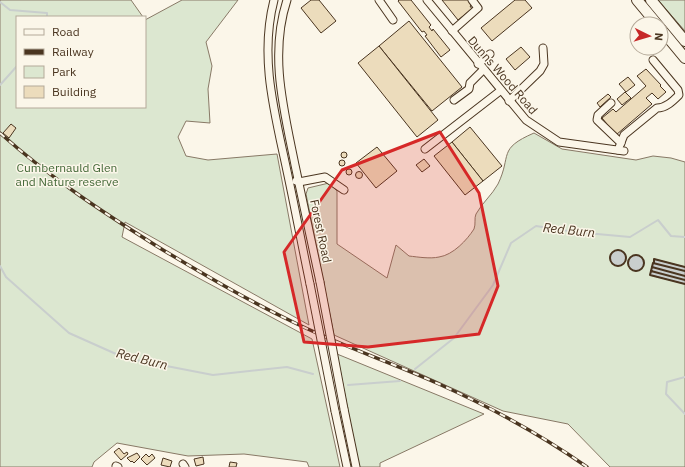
<svg xmlns="http://www.w3.org/2000/svg" width="685" height="467" font-family="'IBM Plex Sans',sans-serif">
<style>
.green{fill:#dce7d0;stroke:#887966}
.water{fill:#c9cecd;stroke:#887966}
.lines{fill:none;stroke-linecap:round;stroke-linejoin:round}
.stream{stroke:#c9cecd;stroke-width:2}
.building{fill:#ecdcbc;stroke:#4a3520}
.minor-casing{stroke:#4a3520;stroke-width:9}
.highway-casing{stroke:#4a3520;stroke-width:12}
.minor{stroke:#fbf6e9;stroke-width:7}
.highway{stroke:#fbf6e9;stroke-width:10}
.rail-casing{stroke:#4a3520;stroke-width:3.5}
.rail{stroke:#fbf6e9;stroke-width:2;stroke-dasharray:6;stroke-linecap:butt}
.minor-bridge-casing{stroke:#4a3520;stroke-width:9;stroke-linecap:butt}
.minor-bridge{stroke:#fbf6e9;stroke-width:7}
.wall{stroke:#4a3520;stroke-width:2}
.marked{fill:#d62828;fill-opacity:0.2;stroke:#d62828;stroke-width:3;stroke-linejoin:round}
.labels{text-anchor:middle;dominant-baseline:central;stroke-width:3;stroke-linejoin:round;paint-order:stroke}
.street-label{font-size:12px;fill:#4a3520;stroke:#fbf6e9}
.park-label{font-size:12px;fill:#436837;stroke:#fbf6e9}
.water-label{font-size:13px;font-style:italic;fill:#4a3520;stroke:#fbf6e9}
</style>
<rect width="100%" height="100%" fill="#fbf6e9"/>
<g class="green">
<polygon points="0,0 131,0 143,17 17,17 17,107 145,107 145,20 182,0 238,0 206,42 212,66 208,89 210,123 186,121 178,137 186,156 208,160 277,154 309,325 125,222 122,237 312,339 340,467 309,467 307,462 244,454 188,456 117,443 94,462 92,467 0,467"/>
<polygon points="658,0 685,0 685,31"/>
<path d="M 534,133 L 562,149 L 636,160 L 653,156 L 671,158 L 685,162 L 685,467 L 610,467 L 568,424 L 503,411 L 334,335 L 306,194 L 308,188 L 329,183 L 337,191 L 337,244 L 387,278 L 396,245 L 409,256 C 418,257 430,259 439,257 C 453,255 467,240 474,229 C 476,224 474,218 476,214 C 482,203 492,195 498,184 C 512,155 497,149 534,133 Z"/>
<polygon points="337,354 484,414 380,463 380,467 359,467"/>
</g>
<g class="water">
<circle cx="618" cy="258" r="8"/>
<circle cx="636" cy="263" r="8"/>
<polygon points="654,259 685,267 685,284 650,275"/>
</g>
<g class="lines">
<g class="stream">
<polyline points="0,2 10,10 47,13 47,17"/>
<polyline points="0,85 17,66"/>
<polyline points="0,266 6,277 69,333 125,358 213,375 287,367 313,374"/>
<polyline points="415,369 454,338 493,285 511,243 536,226 575,232 630,237 658,220 671,236 685,237"/>
<polyline points="685,377 667,382 666,394 685,414"/>
<polyline points="348,385 400,381"/>
</g>
</g>
<g class="building">
<polygon points="311,0 319,0 336,21 321,33 301,8"/>
<polygon points="399,0 411,0 431,25 429,27 432,31 433,29 450,50 441,57 425,36 427,35 424,31 422,32 398,1"/>
<polygon points="442,0 470,0 473,4 470,6 472,9 458,20"/>
<polygon points="515,0 525,0 532,8 492,41 481,28"/>
<polygon points="409,21 462,87 432,111 379,46"/>
<polygon points="379,46 438,120 417,137 358,63"/>
<polygon points="521,47 530,57 515,70 506,59"/>
<polygon points="646,69 661,85 660,86 666,92 658,99 652,93 646,98 652,104 616,135 602,118 613,109 616,112 646,86 637,76"/>
<polygon points="628,77 635,85 626,92 619,84"/>
<polygon points="625,92 631,98 622,105 617,99"/>
<polygon points="608,94 611,97 600,107 597,103"/>
<polygon points="11,124 16,128 9,138 3,133"/>
<polygon points="470,127 502,166 483,181 452,142"/>
<polygon points="452,142 483,181 465,195 434,156"/>
<polygon points="377,147 397,171 376,188 356,163"/>
<circle cx="344" cy="155" r="3"/>
<polygon points="424,159 430,166 422,172 416,165"/>
<circle cx="342" cy="163" r="3"/>
<circle cx="349" cy="172" r="3"/>
<circle cx="359" cy="175" r="3.5"/>
<polygon points="119,448 124,454 127,452 128,454 121,460 114,452"/>
<polygon points="137,453 140,457 134,463 132,461 131,462 127,458"/>
<polygon points="146,454 149,457 152,454 155,458 147,465 141,459"/>
<polygon points="203,457 204,464 196,466 194,459"/>
<polygon points="163,458 172,461 170,467 161,465"/>
<polygon points="230,462 237,463 236,467 229,467"/>
</g>
<g class="lines">
<defs>
<g id="minor">
<path d="M 274,0 C 259,58 275,114 287,171 C 295,208 302,246 310,284"/>
<path d="M 287,0 C 269,55 284,110 295,165 C 303,204 312,243 320,282"/>
<polyline points="379,0 393,20"/>
<polyline points="427,0 526,120 559,142 624,151"/>
<polyline points="452,31 478,8 472,0"/>
<polyline points="478,64 490,54"/>
<polyline points="454,100 469,89 470,83 483,70"/>
<polyline points="509,101 540,71 544,64 543,48"/>
<polyline points="611,103 598,115 597,120 621,143"/>
<polyline points="425,149 500,91"/>
<path d="M 618,150 L 624,135 L 657,108 C 666,108 673,101 679,95 L 678,90 L 653,60"/>
<polyline points="296,181 299,182 325,177 344,190"/>
<polyline points="344,409 356,467"/>
<polyline points="335,411 347,467"/>
<polyline points="183,464 185,467"/>
<polyline points="116,466 118,467"/>
</g>
<g id="highway">
<polyline points="637,0 657,24"/>
<polyline points="651,0 685,41"/>
<polyline points="661,29 685,58"/>
</g>
</defs>
<use href="#minor" class="minor-casing"/>
<use href="#highway" class="highway-casing"/>
<use href="#minor" class="minor"/>
<use href="#highway" class="highway"/>
<defs>
<path id="rail" d="M 0,133 C 50,178 107,215 163,250 C 205,275 247,300 291,321 C 339,345 390,362 439,384 C 490,407 540,434 587,467"/>
</defs>
<use href="#rail" class="rail-casing"/>
<use href="#rail" class="rail"/>
<defs>
<g id="minor-bridge">
<polyline points="320,282 344,409"/>
<polyline points="310,284 335,411"/>
</g>
</defs>
<use href="#minor-bridge" class="minor-bridge-casing"/>
<use href="#minor-bridge" class="minor-bridge"/>
<g class="wall">
<circle cx="618" cy="258" r="8"/>
<circle cx="636" cy="263" r="8"/>
<polyline points="654,263 654,259 685,267"/>
<polyline points="652,267 653,263 685,271"/>
<polyline points="652,271 651,271 652,267 685,276"/>
<polyline points="685,280 651,271 650,275 685,284"/>
</g>
</g>
<path class="marked" d="M 440,132 L 479,193 L 498,286 L 479,334 L 368,347 L 304,342 L 284,252 L 342,170 Z"/>
<g class="labels">
<g class="street-label">
<text transform="translate(503 75) rotate(49)">Dunns Wood Road</text>
<text transform="translate(321 231) rotate(78)">Forest Road</text>
</g>
<g class="park-label">
<text x="67" y="167">Cumbernauld Glen<tspan x="67" dy="14">and Nature reserve</tspan></text>
</g>
<g class="water-label">
<text transform="translate(569 230) rotate(6)">Red Burn</text>
<text transform="translate(142 359) rotate(14)">Red Burn</text>
</g>
</g>
<rect x="16" y="16" width="130" height="92" fill="#fbf6e9" stroke="#b4a999"/>
<rect x="24" y="29" width="20" height="6" fill="#fbf6e9" stroke="#b4a999"/>
<text x="52" y="36" font-size="12" fill="#4a3520">Road</text>
<rect x="24" y="49" width="20" height="6" fill="#4a3520" stroke="#b4a999"/>
<text x="52" y="56" font-size="12" fill="#4a3520">Railway</text>
<rect x="24" y="66" width="20" height="12" fill="#dce7d0" stroke="#b4a999"/>
<text x="52" y="76" font-size="12" fill="#4a3520">Park</text>
<rect x="24" y="86" width="20" height="12" fill="#ecdcbc" stroke="#b4a999"/>
<text x="52" y="96" font-size="12" fill="#4a3520">Building</text>
<g transform="translate(649 36) rotate(95)"><circle r="19" fill="#fbf6e9" stroke="#b4a999"/>
<path d="M0-3L7 15L0 10L-7 15Z" fill="#c62828"/>
<text y="-6" font-size="11" font-weight="bold" text-anchor="middle" fill="#4a3520">N</text>
</g>
</svg>
